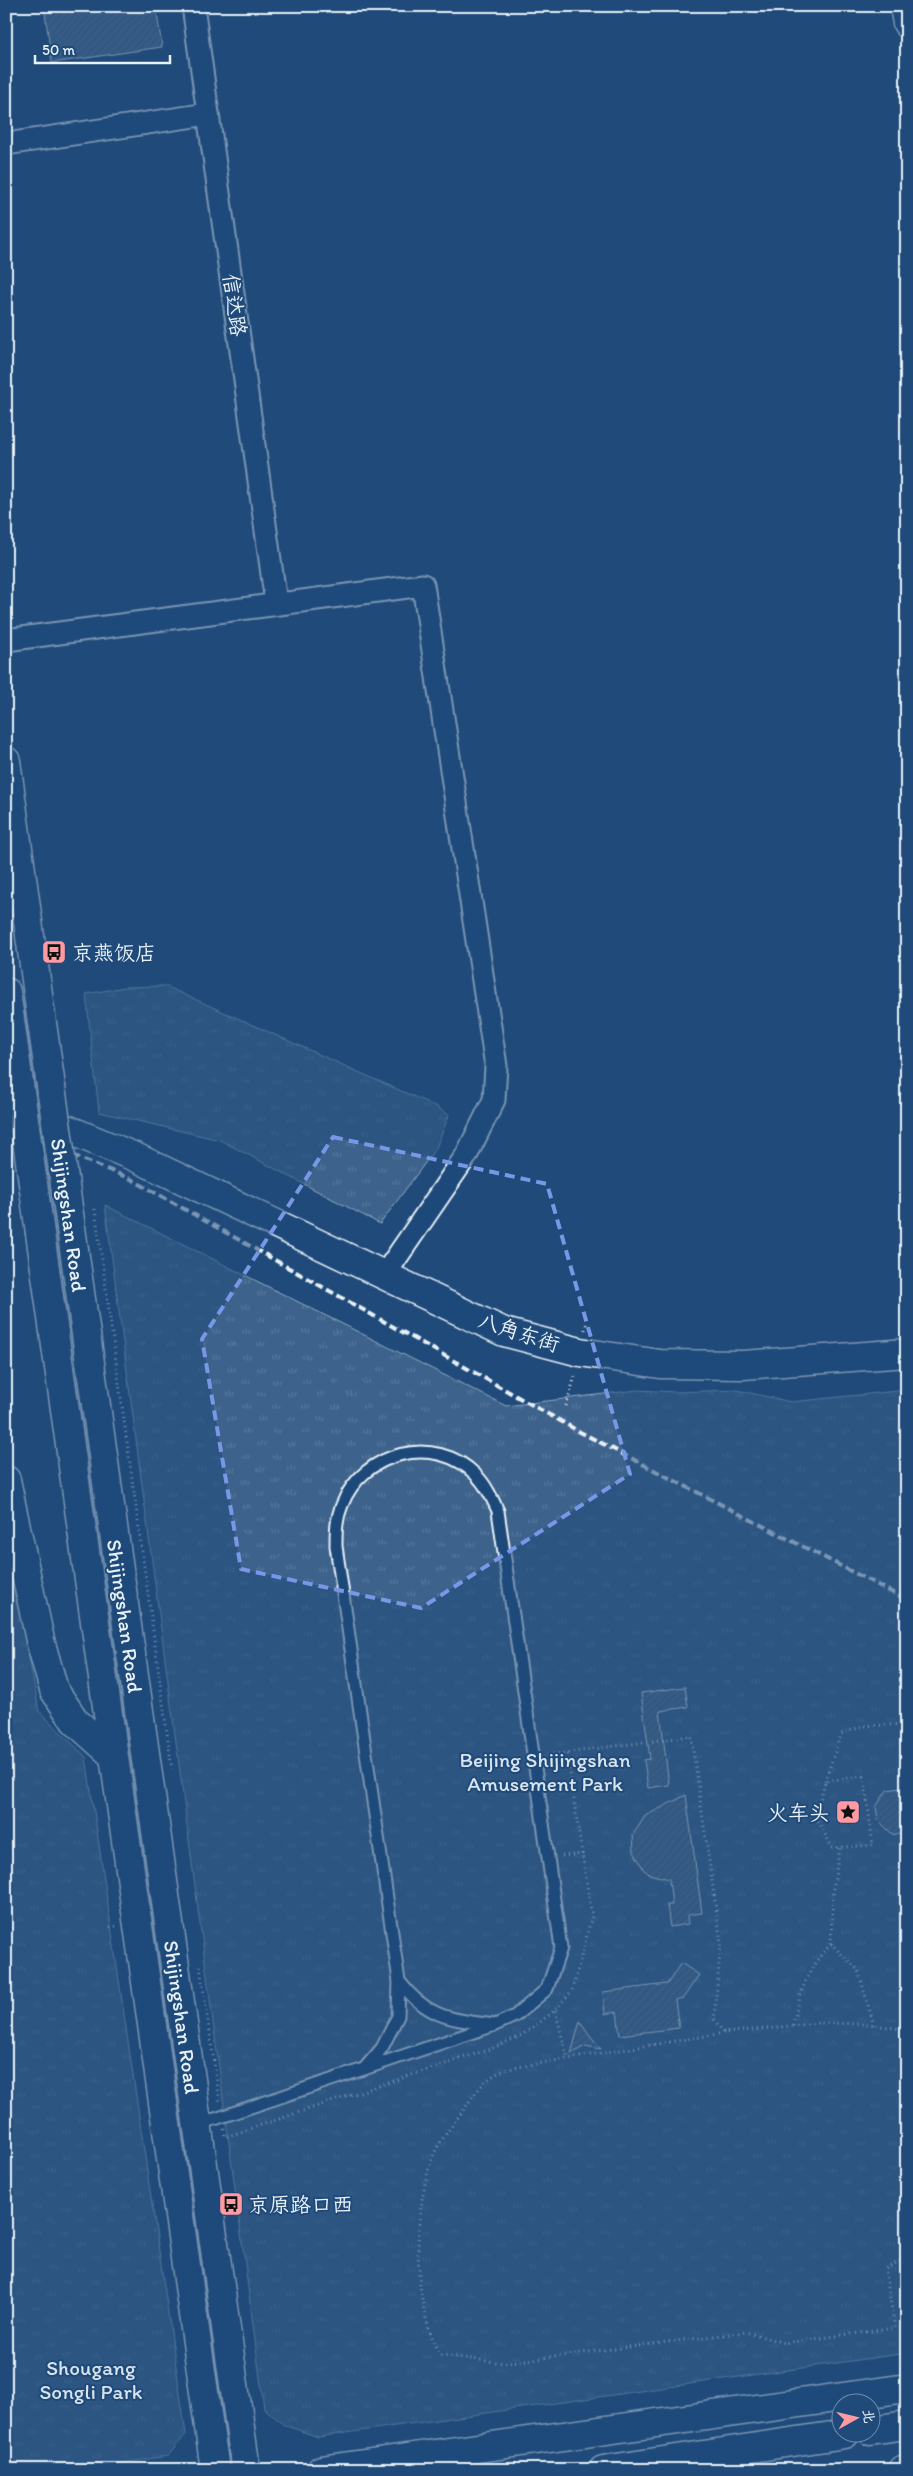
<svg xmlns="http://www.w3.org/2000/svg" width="913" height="2476" font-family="Itim,'LXGW WenKai TC',sans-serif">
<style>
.park{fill:url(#park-tufts);stroke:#92aac2}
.building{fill:url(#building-hatch);stroke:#e8f1f8}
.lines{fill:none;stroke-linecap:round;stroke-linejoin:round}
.lane-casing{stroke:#e8f1f8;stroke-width:15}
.street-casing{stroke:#e8f1f8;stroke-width:25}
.secondary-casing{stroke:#e8f1f8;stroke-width:31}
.primary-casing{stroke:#e8f1f8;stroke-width:31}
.highway-casing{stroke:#e8f1f8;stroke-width:31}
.path{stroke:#e8f1f8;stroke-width:3;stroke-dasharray:1 4;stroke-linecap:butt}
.lane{stroke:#1f4a7a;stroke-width:11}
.street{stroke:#1f4a7a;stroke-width:21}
.secondary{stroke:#1f4a7a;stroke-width:28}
.primary{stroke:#1f4a7a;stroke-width:28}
.highway{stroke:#1f4a7a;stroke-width:28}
.rail{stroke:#e8f1f8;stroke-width:4;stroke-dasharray:8 4;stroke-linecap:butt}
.primary-bridge-casing{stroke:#e8f1f8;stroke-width:31;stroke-linecap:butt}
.primary-bridge{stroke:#1f4a7a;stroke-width:28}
.marked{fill:none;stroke:#7897e6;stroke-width:4;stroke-dasharray:10 6;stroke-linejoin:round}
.labels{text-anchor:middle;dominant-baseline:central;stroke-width:4;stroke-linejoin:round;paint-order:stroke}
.street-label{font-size:21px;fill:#e8f1f8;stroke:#1f4a7a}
.poi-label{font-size:21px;fill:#e8f1f8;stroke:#1f4a7a;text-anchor:start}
.park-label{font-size:21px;fill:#d7e3ed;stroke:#1f4a7a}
</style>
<defs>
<pattern id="park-tufts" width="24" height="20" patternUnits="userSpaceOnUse" patternTransform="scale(1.25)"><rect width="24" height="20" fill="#3c628c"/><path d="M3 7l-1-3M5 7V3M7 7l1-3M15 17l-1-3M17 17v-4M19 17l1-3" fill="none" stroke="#58799d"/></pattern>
<pattern id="building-hatch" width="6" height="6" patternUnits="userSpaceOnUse" patternTransform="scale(1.25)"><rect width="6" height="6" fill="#517399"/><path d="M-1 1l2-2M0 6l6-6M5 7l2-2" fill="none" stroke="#4c5e72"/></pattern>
</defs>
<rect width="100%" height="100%" fill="#1f4a7a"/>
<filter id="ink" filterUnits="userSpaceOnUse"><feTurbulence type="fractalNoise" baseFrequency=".02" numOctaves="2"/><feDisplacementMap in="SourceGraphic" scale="10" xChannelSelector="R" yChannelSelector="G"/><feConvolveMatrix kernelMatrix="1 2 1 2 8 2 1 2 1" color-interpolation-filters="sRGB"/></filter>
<g filter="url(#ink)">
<g class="park">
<polygon points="165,986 435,1106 449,1115 436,1148 380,1224 220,1140 99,1112 86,994 125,987"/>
<polygon points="105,1205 506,1406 637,1390 675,1392 737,1390 791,1402 907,1390 907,2353 318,2437 284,2425 264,2408"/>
<polygon points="6,1535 39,1711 86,1757 186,2434 168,2456 75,2470 6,2470"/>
</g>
<g class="building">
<polygon points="44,6 156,6 162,47 52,63"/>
<polygon points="685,1687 688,1707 660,1711 669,1785 648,1788 644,1760 650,1759 641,1693"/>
<polygon points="907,1787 907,1835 892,1834 878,1820 876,1807 887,1790"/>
<polygon points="686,1795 702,1913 687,1915 688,1924 670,1927 667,1905 672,1905 669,1879 649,1874 644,1870 634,1852 633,1835 645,1816"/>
<polygon points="681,1963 699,1975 683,1998 675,2000 679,2028 620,2035 617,2012 605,2014 603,1992 667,1984"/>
<polygon points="580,2021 589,2034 601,2049 585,2046 571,2054"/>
</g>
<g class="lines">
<defs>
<g id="lane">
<polyline points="364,2069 382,2048 398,2016 399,1981"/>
<path d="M 197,2125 L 495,2025 L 515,2016 L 547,1989 L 561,1948 L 498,1511 C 492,1498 486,1485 476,1475 C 435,1433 362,1452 342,1505 C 336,1519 336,1532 336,1546 L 399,1981 C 428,2019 451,2019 495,2025"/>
</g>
<g id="street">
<polyline points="193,6 276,603"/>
<polyline points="6,144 208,114"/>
<polyline points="6,640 423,585 496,1066 494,1100 466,1156 392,1264"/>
</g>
<g id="secondary">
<polyline points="904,6 907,23"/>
<polyline points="6,1104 135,1157 504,1332 580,1352 660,1364 743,1365 907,1353"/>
<polyline points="6,1480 40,1640 54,1690 75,1721 113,1755"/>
</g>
<g id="primary">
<polyline points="6,761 40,1009"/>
<polyline points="6,992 9,1012"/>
<polyline points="71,1228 246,2470"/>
<polyline points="40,1233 215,2470"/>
</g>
<g id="highway">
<polyline points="870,2430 907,2425"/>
<polyline points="321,2470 907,2388"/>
<polyline points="603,2470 845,2434"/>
<polyline points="902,2470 907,2469"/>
</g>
</defs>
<use href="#lane" class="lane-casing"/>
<use href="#street" class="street-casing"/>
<use href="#secondary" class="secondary-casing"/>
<use href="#primary" class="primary-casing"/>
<use href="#highway" class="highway-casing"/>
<g class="path">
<polyline points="95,1209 172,1769"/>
<polyline points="585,1330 587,1322"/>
<polyline points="566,1406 576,1373"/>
<polyline points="548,1755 691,1736 721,1943 714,2019 724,2033 818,2023 868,2024 907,2030"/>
<polygon points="864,1776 873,1845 832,1848 816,1816 825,1781"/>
<polyline points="825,1781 841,1734 863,1726 907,1724"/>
<polyline points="562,1856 582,1854 567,1752"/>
<polyline points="110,1927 117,1926"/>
<polyline points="831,1944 833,1889 840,1848"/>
<polyline points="200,1966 220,2103"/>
<polyline points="555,2011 568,2058"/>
<path d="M 793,2025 C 801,1991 806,1969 831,1944 L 858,1970 L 874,2025"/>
<path d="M 724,2033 L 523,2066 C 515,2068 505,2069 498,2073 C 482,2081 472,2098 462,2112 C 453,2125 439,2141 433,2156 C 413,2209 411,2306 441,2355 L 503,2363 L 746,2332 L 784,2343 L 895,2328 L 885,2269 L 907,2257"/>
<polyline points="224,2129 225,2137 496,2047 522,2035 552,2013 572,1991 592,1916 582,1854"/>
</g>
<use href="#lane" class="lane"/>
<use href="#street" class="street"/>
<use href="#secondary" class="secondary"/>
<use href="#primary" class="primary"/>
<use href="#highway" class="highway"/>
<polyline class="rail" points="6,1128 131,1179 580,1432 907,1600"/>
<defs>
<g id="primary-bridge">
<polyline points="40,1009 71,1228"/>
<polyline points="9,1012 40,1233"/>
</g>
</defs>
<use href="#primary-bridge" class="primary-bridge-casing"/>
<use href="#primary-bridge" class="primary-bridge"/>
</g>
</g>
<path d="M0 0H913V2476H0ZM 333,1137 L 547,1184 L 630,1474 L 421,1608 L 241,1569 L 202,1339 Z" fill="#1f4a7a" fill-opacity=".55" fill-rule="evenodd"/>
<path class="marked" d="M 333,1137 L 547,1184 L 630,1474 L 421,1608 L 241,1569 L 202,1339 Z"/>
<defs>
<symbol id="bus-square" viewBox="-11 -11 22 22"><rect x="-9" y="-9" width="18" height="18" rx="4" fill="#ff9aa2" stroke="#1f4a7a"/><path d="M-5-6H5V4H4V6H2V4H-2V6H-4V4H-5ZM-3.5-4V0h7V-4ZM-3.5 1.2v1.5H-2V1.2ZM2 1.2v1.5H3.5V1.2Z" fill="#111"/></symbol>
<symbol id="sight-square" viewBox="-11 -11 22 22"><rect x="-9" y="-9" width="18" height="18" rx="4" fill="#ff9aa2" stroke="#1f4a7a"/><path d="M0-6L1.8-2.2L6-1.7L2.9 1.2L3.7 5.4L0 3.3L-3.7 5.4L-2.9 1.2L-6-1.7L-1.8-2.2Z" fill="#111"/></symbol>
</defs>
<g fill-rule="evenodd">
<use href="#bus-square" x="40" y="938" width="28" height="28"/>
<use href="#sight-square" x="834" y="1798" width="28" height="28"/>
<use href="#bus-square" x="217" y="2190" width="28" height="28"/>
</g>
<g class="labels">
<g class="street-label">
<text transform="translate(235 305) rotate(82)">信达路</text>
<text transform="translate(69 1215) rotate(82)">Shijingshan Road</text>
<text transform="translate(519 1332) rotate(18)">八角东街</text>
<text transform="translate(125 1616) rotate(82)">Shijingshan Road</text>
<text transform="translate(182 2017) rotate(82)">Shijingshan Road</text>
</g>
<g class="poi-label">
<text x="72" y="952">京燕饭店</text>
<text x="830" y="1812" text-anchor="end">火车头</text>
<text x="248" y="2204">京原路口西</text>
</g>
<g class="park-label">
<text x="545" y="1759">Beijing Shijingshan<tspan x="545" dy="24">Amusement Park</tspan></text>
<text x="91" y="2367">Shougang<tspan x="91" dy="24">Songli Park</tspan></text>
</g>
</g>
<rect width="913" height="2476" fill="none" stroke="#1f4a7a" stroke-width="25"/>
<rect x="12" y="12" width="888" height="2451" fill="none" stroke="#e8f1f8" stroke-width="2" filter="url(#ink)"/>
<g transform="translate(856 2418) rotate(82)"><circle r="24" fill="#1f4a7a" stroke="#6f8dac"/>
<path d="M0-4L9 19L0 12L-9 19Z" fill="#ff9aa2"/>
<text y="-8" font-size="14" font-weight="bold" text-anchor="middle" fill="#e8f1f8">北</text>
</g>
<path d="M35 55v8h135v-8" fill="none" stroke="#e8f1f8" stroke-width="2.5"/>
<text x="42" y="55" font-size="15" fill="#e8f1f8" stroke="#1f4a7a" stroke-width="4" paint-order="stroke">50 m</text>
</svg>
